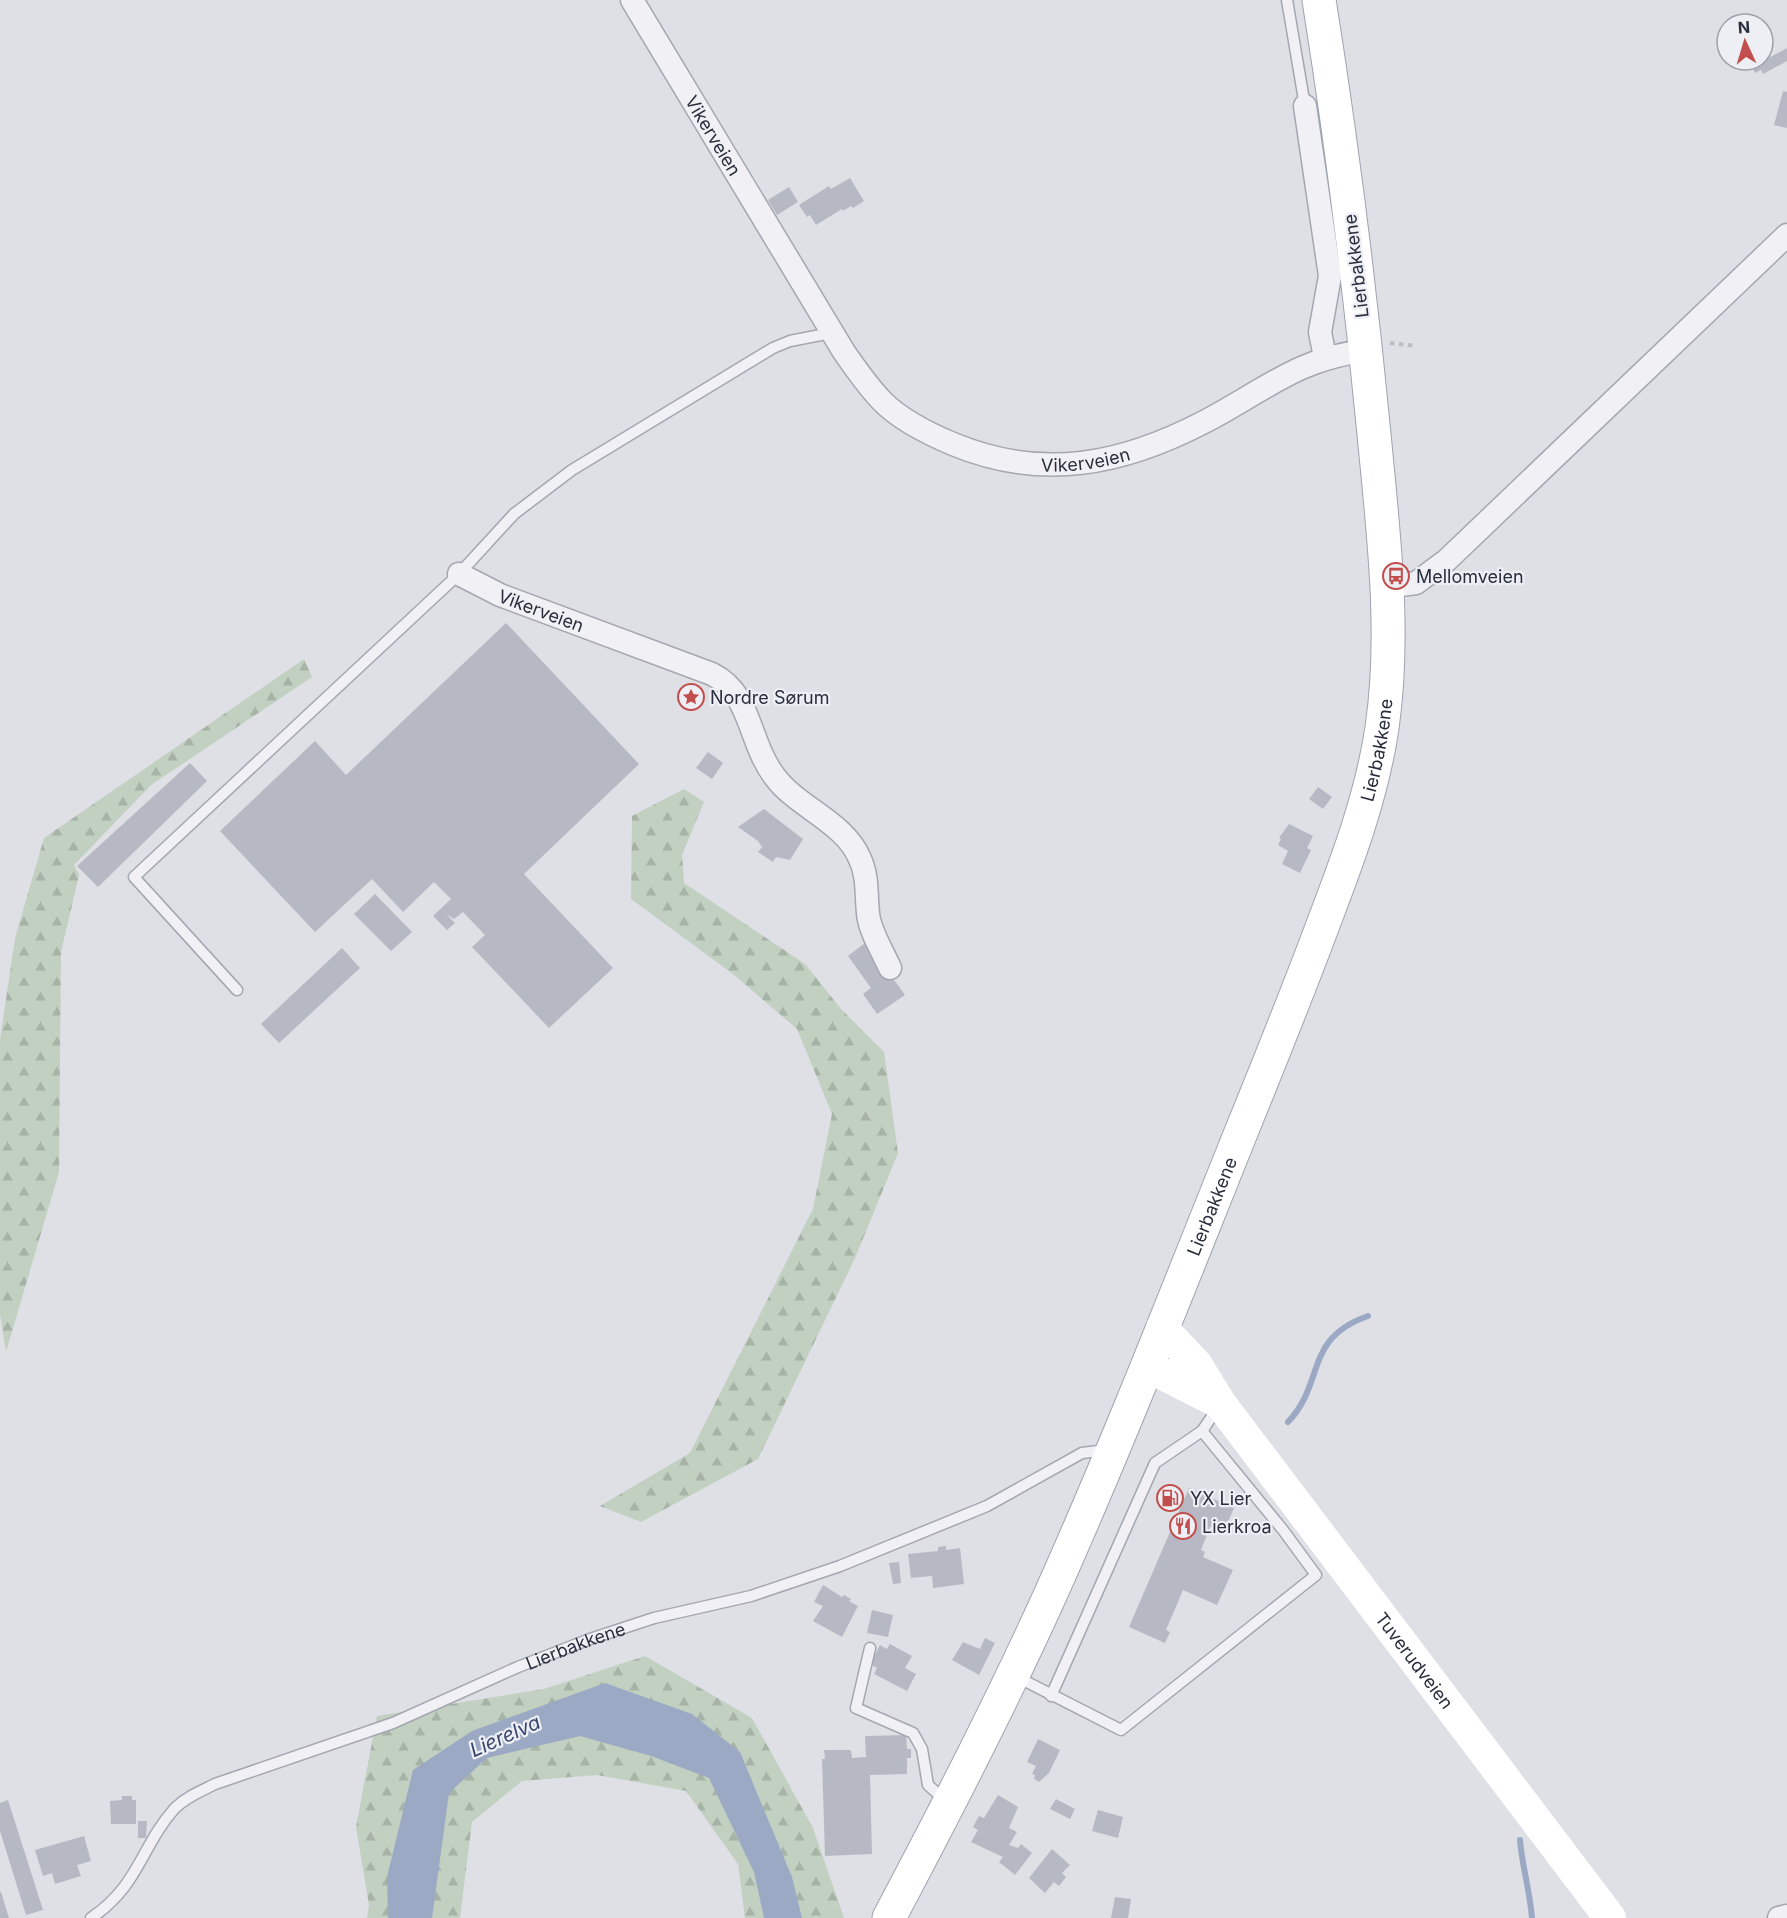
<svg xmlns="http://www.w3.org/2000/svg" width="1787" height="1918" font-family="Inter,sans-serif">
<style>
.forest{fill:url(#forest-firs)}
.water{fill:#9ca9c4}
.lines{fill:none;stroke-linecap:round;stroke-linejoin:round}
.stream{stroke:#9ca9c4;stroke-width:6}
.building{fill:#b6b9c3}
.service-casing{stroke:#a4a7b0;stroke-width:13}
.minor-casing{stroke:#a4a7b0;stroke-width:25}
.primary-casing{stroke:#9fa3b1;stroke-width:35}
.path{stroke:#bdbec5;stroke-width:4;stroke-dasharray:4.5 4.5;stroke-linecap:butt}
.service{stroke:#f1f1f5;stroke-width:10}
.minor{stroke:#f1f1f5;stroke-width:22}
.secondary{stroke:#fff;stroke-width:32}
.primary{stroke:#fff;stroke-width:33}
.labels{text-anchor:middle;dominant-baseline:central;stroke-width:4.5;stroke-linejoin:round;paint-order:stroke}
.street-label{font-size:18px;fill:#292d3c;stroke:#edeff4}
.poi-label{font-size:18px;fill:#292d3c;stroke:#edeff4;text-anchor:start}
.water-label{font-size:20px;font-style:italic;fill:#37466c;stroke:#edeff4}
</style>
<defs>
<pattern id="forest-firs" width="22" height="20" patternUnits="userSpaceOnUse" patternTransform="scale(1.5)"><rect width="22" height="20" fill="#c1d0c0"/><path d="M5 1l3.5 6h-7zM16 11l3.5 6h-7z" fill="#a6b3a6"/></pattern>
</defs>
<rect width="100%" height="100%" fill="#dee0e6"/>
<g class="forest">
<polygon points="304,659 312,677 151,785 74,865 79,875 61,952 59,1172 6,1352 0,1314 0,1040 15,938 44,838"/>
<polygon points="684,789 704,802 682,855 684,883 805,964 841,1009 884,1052 898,1153 855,1258 758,1459 641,1522 600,1506 690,1453 813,1209 832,1114 797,1029 733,974 631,899 632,816"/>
<polygon points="645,1656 752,1718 813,1828 844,1918 745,1918 738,1864 686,1791 597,1775 522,1781 472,1822 460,1918 367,1918 369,1905 356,1827 377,1716 544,1689"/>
</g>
<polygon class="water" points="605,1683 692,1714 740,1752 792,1877 802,1918 764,1918 754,1872 709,1778 651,1756 580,1736 487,1758 449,1793 432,1918 388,1918 387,1877 413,1770 472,1731"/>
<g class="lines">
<g class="stream">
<path d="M 1288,1422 C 1326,1382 1303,1339 1368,1316"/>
<path d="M 1520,1840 C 1522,1866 1530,1891 1532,1918"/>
</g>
</g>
<g class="building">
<polygon points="1787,48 1787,61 1763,74 1761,70 1755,73 1752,67"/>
<polygon points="1783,91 1787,92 1787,128 1774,125"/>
<polygon points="850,178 864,201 853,208 851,206 843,211 842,209 816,225 810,215 807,217 799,205 802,203 829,186 831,189"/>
<polygon points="789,187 798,202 777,215 768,200"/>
<polygon points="506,623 639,764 524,874 613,968 549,1028 472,947 485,935 463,912 454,919 446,914 455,923 447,930 433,916 451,899 434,882 403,912 372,879 315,932 220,831 315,741 346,775"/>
<polygon points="708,752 723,763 712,779 696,768"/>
<polygon points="190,763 207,781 98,887 77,866"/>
<polygon points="1318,787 1332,797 1323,809 1309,799"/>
<polygon points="764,809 803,839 790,860 776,857 773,862 758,852 762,847 758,841 738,827"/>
<polygon points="1289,824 1313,836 1307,848 1311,850 1300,873 1282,864 1288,851 1278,845 1281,839 1279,838"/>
<polygon points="375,894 412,932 391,951 354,914"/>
<polygon points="869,940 875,954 905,995 877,1014 863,994 871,988 848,956"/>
<polygon points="342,948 360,968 279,1043 261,1024"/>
<polygon points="1189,1488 1234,1508 1223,1533 1210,1527 1201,1550 1205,1552 1203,1557 1233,1570 1217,1605 1183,1590 1166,1630 1170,1632 1165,1643 1129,1627"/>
<polygon points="946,1546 946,1550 960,1548 964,1584 933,1588 932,1576 911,1578 908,1554 938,1551 938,1547"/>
<polygon points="899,1562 901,1583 893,1584 889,1563"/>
<polygon points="823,1585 842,1597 844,1595 851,1599 849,1601 858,1606 842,1637 813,1621 823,1606 814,1602"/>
<polygon points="872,1610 893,1615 888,1637 867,1633"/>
<polygon points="985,1638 995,1643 979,1675 952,1660 963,1642 980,1649"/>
<polygon points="890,1644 912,1656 905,1668 916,1674 907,1691 874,1674 877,1668 870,1664 880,1645 887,1649"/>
<polygon points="906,1735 907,1749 911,1749 911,1758 907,1758 907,1774 870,1775 872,1854 825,1856 822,1759 825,1759 824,1750 851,1750 852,1758 866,1757 865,1736"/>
<polygon points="1038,1739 1060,1750 1049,1773 1039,1782 1034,1779 1035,1775 1032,1774 1036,1766 1027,1762"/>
<polygon points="998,1795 1018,1807 1009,1828 1017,1832 1009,1845 1018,1848 1021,1844 1032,1853 1015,1875 999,1862 1003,1857 971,1842 978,1830 973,1827 979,1816 984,1818"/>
<polygon points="122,1796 132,1796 132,1800 136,1800 136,1824 111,1824 110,1801 122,1800"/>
<polygon points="1056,1799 1075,1809 1070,1819 1050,1809"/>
<polygon points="8,1800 43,1910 26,1915 0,1831 0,1803"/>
<polygon points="1098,1810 1123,1817 1118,1838 1092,1831"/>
<polygon points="138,1821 147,1821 146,1838 138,1838"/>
<polygon points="84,1836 91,1861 77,1865 81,1876 55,1884 52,1873 43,1876 35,1850"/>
<polygon points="1052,1849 1070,1865 1062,1873 1066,1877 1059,1886 1054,1882 1045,1893 1029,1878"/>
<polygon points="0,1892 1,1892 9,1918 0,1918"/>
<polygon points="1115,1897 1131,1899 1128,1918 1111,1918"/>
</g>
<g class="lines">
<defs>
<g id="service">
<polyline points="1287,0 1305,106"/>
<polyline points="237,990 134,877 459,574 514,514 572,470 773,348 790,341 831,333"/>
<polyline points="870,1648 856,1708 913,1733 922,1749 928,1785 947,1802"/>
<polyline points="1015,1676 1121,1730 1316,1575 1283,1530 1202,1431 1219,1406"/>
<polyline points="1051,1696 1155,1463 1202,1431"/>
<path id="s1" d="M 91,1918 C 139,1886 141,1846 175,1808 C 186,1797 201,1791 215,1784 L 393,1723 L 518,1667 L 590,1639 L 654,1618 L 751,1596 L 840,1566 L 987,1506 L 1082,1453 L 1098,1451 L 1108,1454"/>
</g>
<g id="minor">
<path id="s2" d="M 632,0 L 844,352 C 856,369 868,387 883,402 C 902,421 929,434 953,444 C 1042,481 1122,465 1206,421 C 1262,392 1300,357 1366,351"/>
<polyline points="1305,106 1330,276 1320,332 1325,357"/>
<path id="s3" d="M 459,574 L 500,595 L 712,674 C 752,694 748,742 775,777 C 798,808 845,822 860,859 C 868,876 866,894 868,913 C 869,930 883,952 890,968"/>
<polyline points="1386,587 1416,583 1447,560 1787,235"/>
<polyline points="1779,1918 1787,1916"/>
</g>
<g id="primary">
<path id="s5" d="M 889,1918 C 946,1810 1002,1702 1052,1591 C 1120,1439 1180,1284 1242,1130 C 1270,1061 1298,992 1324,922 C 1348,859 1372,795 1382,728 C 1396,631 1383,530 1374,434 C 1360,288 1342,144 1319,0"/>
</g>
</defs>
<use href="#service" class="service-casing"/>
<use href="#minor" class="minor-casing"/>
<use href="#primary" class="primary-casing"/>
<polyline class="path" points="1390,343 1416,346"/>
<use href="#service" class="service"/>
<use href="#minor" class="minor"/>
<g class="secondary">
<path id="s4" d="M 1162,1328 L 1196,1364 L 1220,1403 L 1610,1918"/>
<polyline points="1147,1366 1220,1403"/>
</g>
<use href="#primary" class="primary"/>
</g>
<defs>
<symbol id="bus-ring" viewBox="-11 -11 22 22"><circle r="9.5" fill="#edeff4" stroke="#c24f4d" stroke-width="1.5"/><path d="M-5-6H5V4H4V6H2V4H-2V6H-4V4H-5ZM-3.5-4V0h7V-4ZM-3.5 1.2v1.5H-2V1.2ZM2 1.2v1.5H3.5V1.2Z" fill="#c24f4d"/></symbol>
<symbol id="sight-ring" viewBox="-11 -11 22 22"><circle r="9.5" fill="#edeff4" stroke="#c24f4d" stroke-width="1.5"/><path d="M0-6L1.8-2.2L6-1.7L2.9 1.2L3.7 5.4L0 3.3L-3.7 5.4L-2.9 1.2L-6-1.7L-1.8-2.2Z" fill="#c24f4d"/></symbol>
<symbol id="fuel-ring" viewBox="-11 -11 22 22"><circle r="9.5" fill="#edeff4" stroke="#c24f4d" stroke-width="1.5"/><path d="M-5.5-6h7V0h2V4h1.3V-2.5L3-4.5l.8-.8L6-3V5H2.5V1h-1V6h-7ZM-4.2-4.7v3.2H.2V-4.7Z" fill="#c24f4d"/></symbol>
<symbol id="restaurant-ring" viewBox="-11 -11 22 22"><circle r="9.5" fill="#edeff4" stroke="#c24f4d" stroke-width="1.5"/><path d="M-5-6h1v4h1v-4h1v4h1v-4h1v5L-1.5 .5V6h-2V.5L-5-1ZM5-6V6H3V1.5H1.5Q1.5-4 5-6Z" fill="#c24f4d"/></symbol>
</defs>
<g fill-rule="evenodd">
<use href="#bus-ring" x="1381" y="561" width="30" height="30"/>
<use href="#sight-ring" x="676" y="682" width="30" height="30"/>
<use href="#fuel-ring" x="1155" y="1483" width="30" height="30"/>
<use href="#restaurant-ring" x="1168" y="1511" width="30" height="30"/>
</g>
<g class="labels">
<g class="street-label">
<text stroke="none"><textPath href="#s2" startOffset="158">Vikerveien</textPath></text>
<text transform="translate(1356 266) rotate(-97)">Lierbakkene</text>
<text stroke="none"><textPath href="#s2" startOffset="692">Vikerveien</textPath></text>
<text stroke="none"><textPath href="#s3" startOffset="90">Vikerveien</textPath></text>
<text stroke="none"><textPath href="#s5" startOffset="1268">Lierbakkene</textPath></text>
<text stroke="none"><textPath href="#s5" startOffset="782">Lierbakkene</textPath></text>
<text stroke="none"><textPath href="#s1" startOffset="573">Lierbakkene</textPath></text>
<text stroke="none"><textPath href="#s4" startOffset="418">Tuverudveien</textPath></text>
</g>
<g class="poi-label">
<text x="1416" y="576">Mellomveien</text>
<text x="710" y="697">Nordre Sørum</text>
<text x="1190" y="1498">YX Lier</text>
<text x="1202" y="1526">Lierkroa</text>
</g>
<g class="water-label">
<text transform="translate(505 1736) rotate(-24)">Lierelva</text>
</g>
</g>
<g transform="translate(1745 42) rotate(356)"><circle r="28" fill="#edeff4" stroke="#9fa1aa" stroke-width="1.5"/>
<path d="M0-4.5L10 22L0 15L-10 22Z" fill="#c24f4d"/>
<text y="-9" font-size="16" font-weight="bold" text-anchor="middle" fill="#292d3c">N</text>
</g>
</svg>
